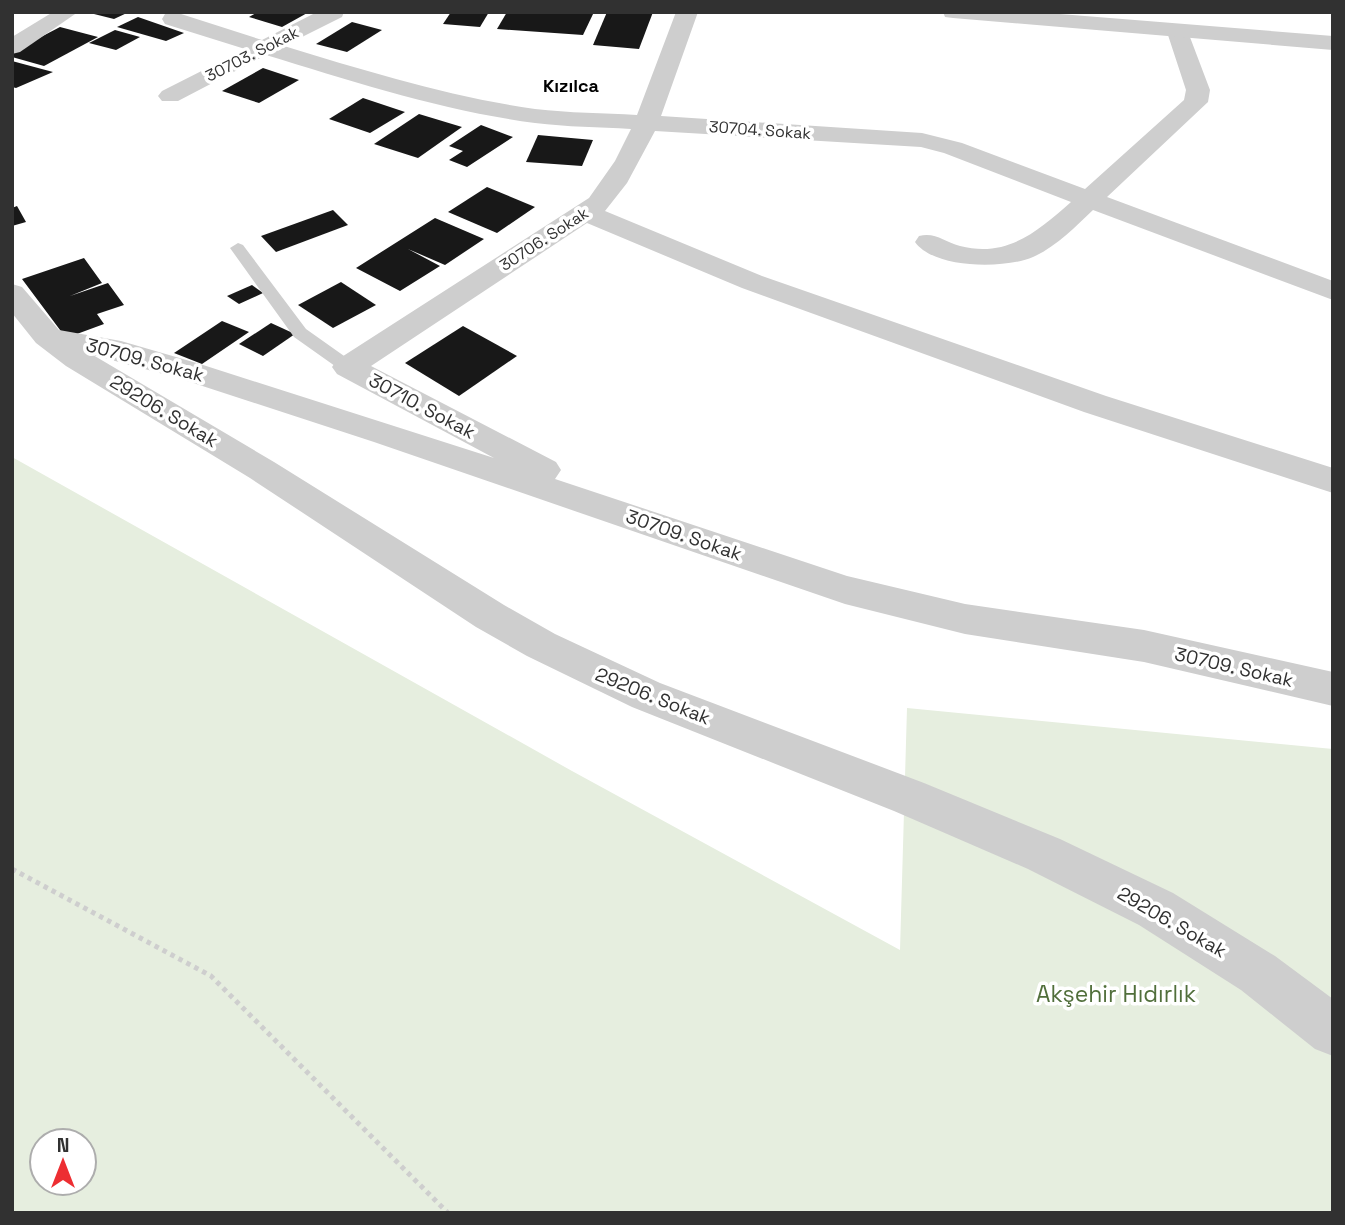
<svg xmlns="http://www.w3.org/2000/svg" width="1345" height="1225" font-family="'Space Grotesk',sans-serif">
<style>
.green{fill:#e6eedf;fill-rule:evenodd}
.building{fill:#181818}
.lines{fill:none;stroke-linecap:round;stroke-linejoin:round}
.path{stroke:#cecece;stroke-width:5;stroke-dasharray:4.5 4.5;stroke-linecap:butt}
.service{fill:#cecece;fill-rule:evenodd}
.minor{fill:#cecece;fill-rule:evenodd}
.tertiary{fill:#cecece;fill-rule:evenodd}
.labels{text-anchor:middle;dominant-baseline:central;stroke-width:7;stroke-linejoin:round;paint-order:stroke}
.far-street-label{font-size:16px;fill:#313131;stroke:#fff}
.far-neighbourhood-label{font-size:18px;font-weight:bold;fill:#000;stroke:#fff}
.street-label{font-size:19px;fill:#313131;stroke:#fff}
.near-park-label{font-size:23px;fill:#516f3b;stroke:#fff}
</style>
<rect width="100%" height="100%" fill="#fff"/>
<path class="green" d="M 12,457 L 572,771 L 900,950 L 907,708 L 1333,749 L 1333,1213 L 12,1213 ZM 42,1141 L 84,1141 L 84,1183 L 42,1183 Z"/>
<g class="building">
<polygon points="86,12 129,12 114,19"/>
<polygon points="258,12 309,12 282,27 249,17"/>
<polygon points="451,12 489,12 480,27 443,24"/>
<polygon points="507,12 594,12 583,35 497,29"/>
<polygon points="607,12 653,12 639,49 593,45"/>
<polygon points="138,17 184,33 166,41 117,27"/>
<polygon points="352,22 382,30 347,52 316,44"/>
<polygon points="60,27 98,37 44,66 12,57 12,52"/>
<polygon points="115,30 140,37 116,50 89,43"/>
<polygon points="12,61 53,72 16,88 12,87"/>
<polygon points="263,68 299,80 259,103 222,91"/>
<polygon points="363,98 405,112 370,133 329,119"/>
<polygon points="419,114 462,127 418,158 374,144"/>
<polygon points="481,125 513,137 467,167 449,160 463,151 449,146"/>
<polygon points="538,135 593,140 582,166 526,162"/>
<polygon points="487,187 535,207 497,233 448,212"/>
<polygon points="17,206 26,222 12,226 12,208"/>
<polygon points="333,210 348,225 276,252 261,236"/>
<polygon points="435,218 484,239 445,265 408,249 440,266 400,291 356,268"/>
<polygon points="84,258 102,283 70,296 108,283 124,305 97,314 104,324 66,338 22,279"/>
<polygon points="341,282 376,305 333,328 298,305"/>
<polygon points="252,285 263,293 239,304 227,296"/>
<polygon points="222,321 249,332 202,364 174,353"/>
<polygon points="271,323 295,334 263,356 239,344"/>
<polygon points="463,326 517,356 459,396 405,363"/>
</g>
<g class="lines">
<polyline class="path" points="12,869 211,976 448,1213"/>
<polygon class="service" points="238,243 243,245 306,329 354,363 357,367 354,371 342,371 294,337 230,248"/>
<g class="minor">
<polygon points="53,12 78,12 20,52 12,54 12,37"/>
<path d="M 317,12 L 344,12 L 342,17 L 284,46 C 366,71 450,97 535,109 C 569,113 604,113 637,115 L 676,12 L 698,12 L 661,116 L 922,133 L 962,143 L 1085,189 L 1184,100 L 1186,90 L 1166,29 L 1169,24 L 1185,24 L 1210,90 L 1208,102 L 1107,197 L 1333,281 L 1333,300 L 1093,210 C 1076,226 1056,247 1033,257 C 1005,269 934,269 915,242 L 919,236 C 936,232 944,242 960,246 C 1008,258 1038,231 1071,202 L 944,153 L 921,147 L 655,131 L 627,183 L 605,211 L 762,276 L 1106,396 L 1333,468 L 1333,493 L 1084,412 L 742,288 L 587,223 L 371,366 L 556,462 L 561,470 L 555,479 L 847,576 L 965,604 L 1144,630 L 1333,672 L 1333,706 L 1144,662 L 965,634 L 845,604 L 374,442 L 178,378 L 93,355 L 274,462 L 504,605 L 555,634 L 660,683 L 924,783 L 1060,839 L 1173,893 L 1275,956 L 1333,999 L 1333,1056 L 1315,1049 L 1241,990 L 1139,925 L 1028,869 L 894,811 L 632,707 L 527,656 L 476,627 L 250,478 L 66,366 L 36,343 L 12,313 L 12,284 L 22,287 L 59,330 L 121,341 L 200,364 L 494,458 L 337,374 L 332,367 L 337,360 L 589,198 L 615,161 L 631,129 C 599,127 567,127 535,123 C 444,111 354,82 266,55 L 178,101 L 162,101 L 158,96 L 162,91 L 245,49 L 165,24 L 162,19 L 165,14 L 181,14 L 262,40 Z"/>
</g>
<polygon class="tertiary" points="943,12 1035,12 1333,36 1333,50 953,18 945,17"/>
</g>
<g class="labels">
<g class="far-street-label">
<text transform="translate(252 54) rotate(-27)">30703. Sokak</text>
<text transform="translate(760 130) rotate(4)">30704. Sokak</text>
<text transform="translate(544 239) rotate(-33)">30706. Sokak</text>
</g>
<g class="far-neighbourhood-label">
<text x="571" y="85">Kızılca</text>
</g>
<g class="street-label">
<text transform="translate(145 360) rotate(15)">30709. Sokak</text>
<text transform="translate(422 406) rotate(28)">30710. Sokak</text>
<text transform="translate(164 411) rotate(31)">29206. Sokak</text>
<text transform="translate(684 535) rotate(19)">30709. Sokak</text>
<text transform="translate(1234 667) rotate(13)">30709. Sokak</text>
<text transform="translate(653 696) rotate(22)">29206. Sokak</text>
<text transform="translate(1172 922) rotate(30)">29206. Sokak</text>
</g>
<g class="near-park-label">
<text x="1116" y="994">Akşehir Hıdırlık</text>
</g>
</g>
<rect width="1345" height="1225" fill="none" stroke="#313131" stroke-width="28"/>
<g transform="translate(63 1162)"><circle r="33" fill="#ffffff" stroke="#adadad" stroke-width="2"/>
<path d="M0-5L12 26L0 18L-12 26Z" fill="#ed2e32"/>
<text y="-10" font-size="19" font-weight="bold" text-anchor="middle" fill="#313131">N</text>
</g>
</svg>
